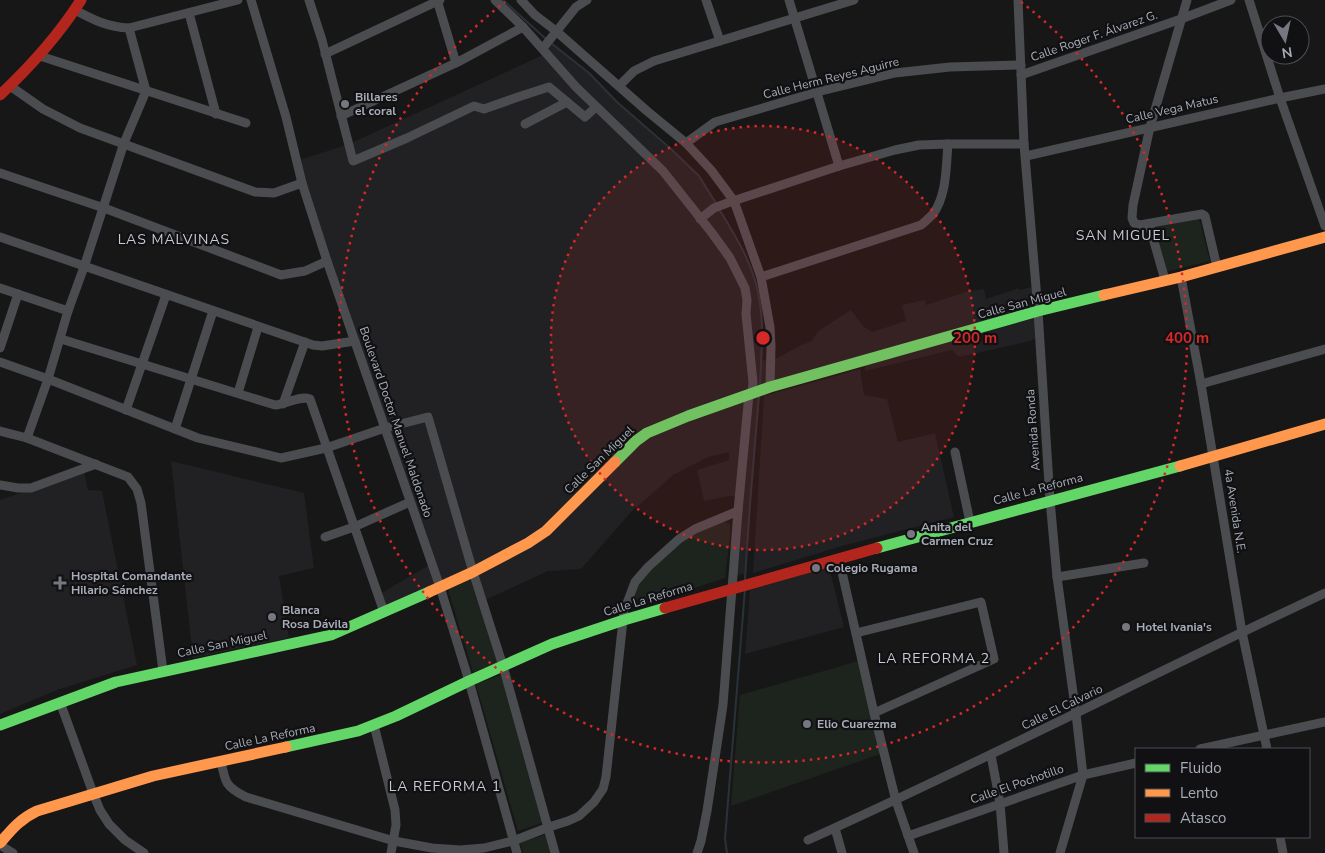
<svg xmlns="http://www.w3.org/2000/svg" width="1325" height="853" font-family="'Nunito Sans',sans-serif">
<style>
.built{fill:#212123}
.park{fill:#1d241e}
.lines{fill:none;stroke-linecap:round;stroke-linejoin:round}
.stream{stroke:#2a3239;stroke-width:2}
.street{stroke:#4b4c50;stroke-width:9}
.fast{stroke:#63d668;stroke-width:11}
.slow{stroke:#ff974d;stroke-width:11}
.jam{stroke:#b3261e;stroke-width:11}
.ring{fill:none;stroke:#d62828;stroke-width:2.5;stroke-dasharray:2.5 5}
.poi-dot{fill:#757880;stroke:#111113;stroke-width:2}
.labels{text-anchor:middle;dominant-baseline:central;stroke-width:4.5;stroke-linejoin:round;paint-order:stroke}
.street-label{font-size:12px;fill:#a8adb8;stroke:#111113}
.poi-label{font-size:12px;font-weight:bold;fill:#a8adb8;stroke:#111113;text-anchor:start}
.neighbourhood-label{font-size:14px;letter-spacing:1px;fill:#c9ccd4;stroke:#111113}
.centre{fill:#d62828;stroke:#111113;stroke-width:2.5}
.ring-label{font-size:15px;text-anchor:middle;font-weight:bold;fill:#d62828;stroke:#111113;stroke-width:4.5;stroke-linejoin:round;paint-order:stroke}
</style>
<rect width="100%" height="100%" fill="#171717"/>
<g class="built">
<polygon points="549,41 589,73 617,102 699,176 734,234 747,258 751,270 760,303 762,342 761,360 771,361 802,345 812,341 818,331 851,310 863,326 872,332 906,321 902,305 925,300 926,305 969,291 984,289 986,299 1019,288 1019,290 1036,286 1040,337 1030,341 959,357 952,350 865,371 864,361 760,391 746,573 732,577 739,496 729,496 704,501 697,470 729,460 729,452 708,457 673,475 631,512 581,569 548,571 485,600 473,573 384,612 378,595 431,564 297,161 349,144 543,55"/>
<polygon points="860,369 864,395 887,399 898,442 935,433 954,517 842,546 753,573 764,396"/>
<polygon points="171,461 304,493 314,568 279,576 289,638 193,658"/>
<polygon points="84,472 88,490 102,491 137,665 57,690 0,714 0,500"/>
<polygon points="829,567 844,627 745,654 750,590"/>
</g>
<g class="park">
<polygon points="1199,218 1210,261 1165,272 1154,228"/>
<polygon points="721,521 730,524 730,536 725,578 634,608 636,585 653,565 681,542 710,525"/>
<polygon points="470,579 499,663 473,672 447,586"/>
<polygon points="862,660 883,753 731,806 740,695"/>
<polygon points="501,675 544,822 518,831 476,684"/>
<polygon points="547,834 552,853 523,853 520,843"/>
</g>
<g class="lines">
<g class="stream">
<polyline points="503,0 546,39"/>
<polyline points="551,43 589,73 617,102 672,150 699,176 717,205"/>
<path d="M 719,209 C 737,238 756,269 760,304 C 764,331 761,358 760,385"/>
<polyline points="745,579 750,503 759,395"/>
<polyline points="727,853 725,839 745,589"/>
</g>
<g class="street">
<polyline points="251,0 286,117 302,183 327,261 440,587 469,681 517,853"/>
<polyline points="309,0 322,40 353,161 407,138 474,106 484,109 521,96 549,87 585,117 596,107"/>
<polyline points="437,0 456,63"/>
<polyline points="495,0 523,27 576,87 663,171 712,233 730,258 745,288 747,300 746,314 753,382 752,393"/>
<polyline points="521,0 535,15 556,31 647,111 686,143 711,170 734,201 761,277 770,327 771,347 770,387"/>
<polyline points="706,0 720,41"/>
<polyline points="789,0 839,166"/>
<polyline points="1018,0 1024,144 1038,311 1050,500 1057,577 1076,714 1083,775 1060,853"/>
<polyline points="1187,0 1150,127 1133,205 1132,218 1134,223 1140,225 1202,214 1205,216 1217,267"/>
<polyline points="1249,0 1280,98 1325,226"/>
<path d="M 75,10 C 94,20 107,27 129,28 L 238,0"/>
<polyline points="189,13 216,114"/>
<polyline points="543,48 576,7 587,0"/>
<polyline points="325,54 440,0"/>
<polyline points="40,56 246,123"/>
<polyline points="1021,75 1181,19 1231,0"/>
<polyline points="620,85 634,71 654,61 854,0"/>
<polyline points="10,86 43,109 80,128 255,192 274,193 302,183"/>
<polyline points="341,116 458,62 523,27"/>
<polyline points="525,124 567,102"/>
<polyline points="686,143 715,122 817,92 895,73 950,67 1021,65"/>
<polyline points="1026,156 1280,98 1325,89"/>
<polyline points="0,173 104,208 281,275 305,271 327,261"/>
<polyline points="700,219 714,208 730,202 839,166 895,150 919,145 948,144 1024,144"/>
<polyline points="1149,224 1165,280"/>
<polyline points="0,237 313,345 322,346 355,341"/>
<path d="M 761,277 L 921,225 C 925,222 929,218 933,214 C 947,195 946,166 948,144"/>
<polyline points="1181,277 1201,384 1242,632 1267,749"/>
<polyline points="0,288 68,311"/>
<path d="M 61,339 L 275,405 C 287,404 300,395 310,399 L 384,612"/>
<polyline points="0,348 18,294"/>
<polyline points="0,362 48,379 198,438 281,458 326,448 385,428 428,417 473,572 503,666 555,853"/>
<polyline points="1201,384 1325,349"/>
<polyline points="238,393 258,327"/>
<polyline points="283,404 305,342"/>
<polyline points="126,410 166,295"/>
<polyline points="175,429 213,311"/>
<polyline points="0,431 27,438 128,477 137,489 141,503 163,671"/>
<polyline points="27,438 48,379 68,311 84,267 124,143 146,91 129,28"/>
<polyline points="955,452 970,522"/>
<polyline points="0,485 18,488 31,488 96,464"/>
<polyline points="325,537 354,527 410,502"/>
<polyline points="839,559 874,713 896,801 914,853"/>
<polyline points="1057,577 1144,563"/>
<polyline points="856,633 981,602 994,659 874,713"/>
<polyline points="60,702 93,793 100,810 109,824 125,840 144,853"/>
<polyline points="374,725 395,810 396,825 391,853"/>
<polyline points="1200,749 1325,722"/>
<polyline points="991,755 1000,803 1004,853"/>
<path d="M 221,761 C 225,783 226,787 246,797 L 394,841 L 432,848 L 460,850 L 484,848 L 513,841 L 549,827 L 568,821 L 579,816 L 594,802 L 603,789 L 606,777 L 624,611 L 635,582 L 648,567 L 679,539 L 695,529 L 738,511"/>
<polyline points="835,828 842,853"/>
<polyline points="908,836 1083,775 1136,763"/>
<polyline points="1280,837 1283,853"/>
<path d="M 808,840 C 982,762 1152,674 1325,593"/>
<polyline points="0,845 13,853"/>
<polyline points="697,853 701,841 707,811 723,705 738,511 749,394"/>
</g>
<g class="fast">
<polyline points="615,462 636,441 647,433 688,416 770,387 1038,311 1104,295"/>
<polyline points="877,548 1180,466"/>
<polyline points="0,725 116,682 331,635 429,592"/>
<polyline points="286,747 358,731 396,716 469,681 552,644 624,620 665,608"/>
</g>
<g class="slow">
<polyline points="1104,295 1181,277 1325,237"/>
<polyline points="1180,466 1325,424"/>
<polyline points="429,592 473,572 528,543 546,531 615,462"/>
<path d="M 0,843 C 12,829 20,819 37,811 L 153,776 L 286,747"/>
</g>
<g class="jam">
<path d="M 0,95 C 31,66 58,36 81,0"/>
<polyline points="665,608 877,548"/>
</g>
</g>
<circle cx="763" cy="338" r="212" fill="#d62828" fill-opacity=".12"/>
<g class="ring">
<circle cx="763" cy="338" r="212"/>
<path d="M1021 2A424 424 0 1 1 505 2"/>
</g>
<g class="poi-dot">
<circle cx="345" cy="104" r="5"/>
<circle cx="911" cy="534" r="5"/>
<circle cx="816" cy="568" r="5"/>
<path d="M57.5 575.5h5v5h5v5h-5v5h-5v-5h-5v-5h5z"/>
<circle cx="272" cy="617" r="5"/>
<circle cx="1126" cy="627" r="5"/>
<circle cx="807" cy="724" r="5"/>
</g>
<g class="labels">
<g class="street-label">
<text transform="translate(1094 36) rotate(-19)">Calle Roger F. Álvarez G.</text>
<text transform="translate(831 78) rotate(-14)">Calle Herm Reyes Aguirre</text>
<text transform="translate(1172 109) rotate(-13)">Calle Vega Matus</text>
<text transform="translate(1022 303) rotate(-15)">Calle San Miguel</text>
<text transform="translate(396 422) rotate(71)">Boulevard Doctor Manuel Maldonado</text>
<text transform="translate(1033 430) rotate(-94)">Avenida Ronda</text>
<text transform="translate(599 460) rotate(-44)">Calle San Miguel</text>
<text transform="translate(1038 489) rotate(-15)">Calle La Reforma</text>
<text transform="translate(1235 511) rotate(81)">4a Avenida N.E.</text>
<text transform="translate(648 599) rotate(-17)">Calle La Reforma</text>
<text transform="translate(222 644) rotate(-12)">Calle San Miguel</text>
<text transform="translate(1062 707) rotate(-26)">Calle El Calvario</text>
<text transform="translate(270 737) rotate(-12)">Calle La Reforma</text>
<text transform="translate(1017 784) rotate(-19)">Calle El Pochotillo</text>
</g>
<g class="poi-label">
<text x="355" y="97">Billares<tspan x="355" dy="14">el coral</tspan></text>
<text x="921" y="527">Anita del<tspan x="921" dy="14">Carmen Cruz</tspan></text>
<text x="826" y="568">Colegio Rugama</text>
<text x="71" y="576">Hospital Comandante<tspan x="71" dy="14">Hilario Sánchez</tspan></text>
<text x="282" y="610">Blanca<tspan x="282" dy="14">Rosa Dávila</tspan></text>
<text x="1136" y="627">Hotel Ivania's</text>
<text x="817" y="724">Elio Cuarezma</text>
</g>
<g class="neighbourhood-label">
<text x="1123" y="235">SAN MIGUEL</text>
<text x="174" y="239">LAS MALVINAS</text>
<text x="934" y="658">LA REFORMA 2</text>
<text x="445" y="786">LA REFORMA 1</text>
</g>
</g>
<circle cx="763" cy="338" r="8" class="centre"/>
<g class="ring-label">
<text x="975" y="343">200 m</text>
<text x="1187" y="343">400 m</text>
</g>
<rect x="1135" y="748" width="175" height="90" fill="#111113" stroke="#4d4f55"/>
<rect x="1145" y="764" width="25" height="8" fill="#63d668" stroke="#4d4f55"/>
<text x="1180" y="773" font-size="15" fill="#a8adb8">Fluido</text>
<rect x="1145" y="789" width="25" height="8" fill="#ff974d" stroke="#4d4f55"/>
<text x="1180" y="798" font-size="15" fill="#a8adb8">Lento</text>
<rect x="1145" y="814" width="25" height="8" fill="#b3261e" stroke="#4d4f55"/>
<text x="1180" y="823" font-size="15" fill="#a8adb8">Atasco</text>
<g transform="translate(1285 40) rotate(171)"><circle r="24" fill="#111113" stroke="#4d4f55"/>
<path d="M0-4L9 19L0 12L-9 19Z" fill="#757880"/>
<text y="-8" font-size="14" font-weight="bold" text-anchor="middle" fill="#a8adb8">N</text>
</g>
</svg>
